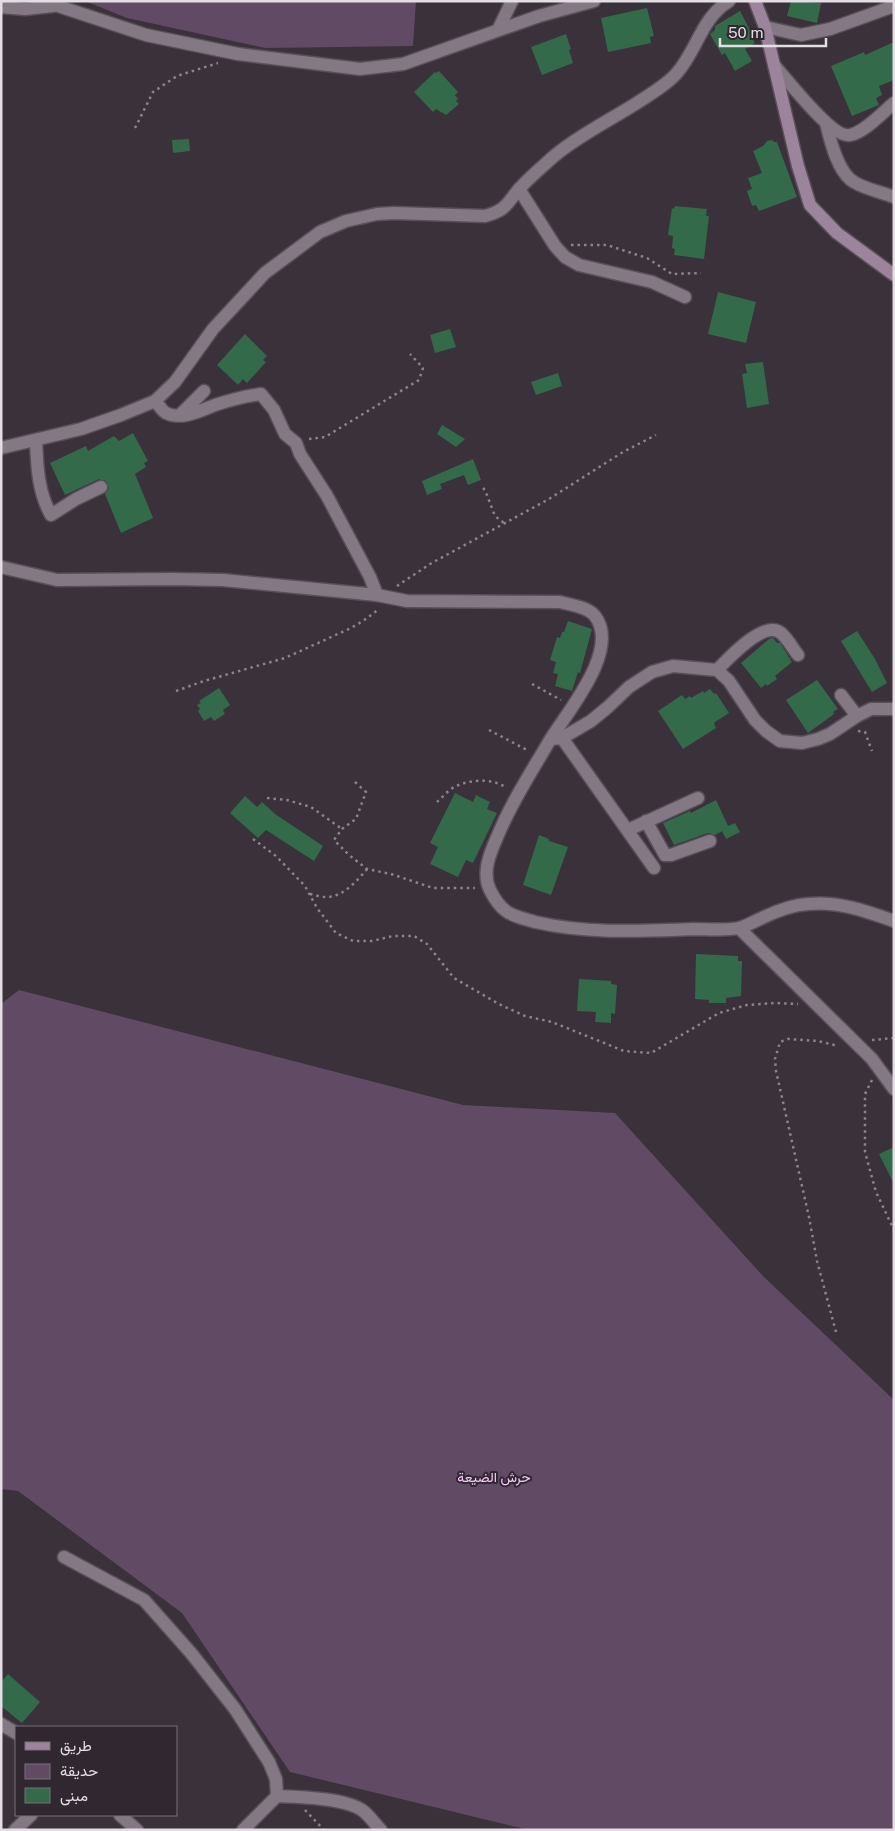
<svg xmlns="http://www.w3.org/2000/svg" width="895" height="1831" font-family="'Public Sans',Vazirmatn,sans-serif">
<style>
.green{fill:#614a63}
.building{fill:#336a4a}
.lines{fill:none;stroke-linecap:round;stroke-linejoin:round}
.street-casing{stroke:#584f58;stroke-width:15}
.secondary-casing{stroke:#584f58;stroke-width:15}
.path{stroke:#8c848c;stroke-width:2.5;stroke-dasharray:2.5 4;stroke-linecap:butt}
.street{stroke:#847884;stroke-width:12}
.secondary{stroke:#9b849c;stroke-width:12}
.labels{text-anchor:middle;dominant-baseline:central;stroke-width:4;stroke-linejoin:round;paint-order:stroke}
.park-label{font-size:14px;fill:#f9c9fc;stroke:#302731}
</style>
<rect width="100%" height="100%" fill="#3a313b"/>
<g class="green">
<polygon points="85,1 416,1 413,46 265,48 127,18"/>
<polygon points="19,990 463,1105 615,1113 763,1276 894,1400 894,1830 529,1830 290,1772 182,1613 18,1491 1,1489 1,1004"/>
</g>
<g class="building">
<polygon points="791,1 821,3 817,23 787,16"/>
<polygon points="647,8 654,36 650,37 651,43 608,52 601,18"/>
<polygon points="740,11 752,34 750,35 755,43 745,49 752,61 735,71 725,53 722,55 710,34 715,30 715,26"/>
<polygon points="566,34 571,49 569,50 573,63 542,75 531,47"/>
<polygon points="894,42 894,80 879,86 882,95 876,98 879,105 852,116 831,66 864,52 865,55"/>
<polygon points="439,71 458,92 455,95 458,99 456,101 459,104 446,115 436,109 433,112 414,92 435,72 436,73"/>
<polygon points="189,139 190,151 173,153 172,140"/>
<polygon points="772,140 774,142 777,142 797,197 759,211 756,205 752,206 747,191 752,189 748,178 762,173 753,151 763,146 767,141"/>
<polygon points="675,206 707,209 706,216 709,216 704,259 674,255 675,249 672,248 673,236 668,235 672,208 674,209"/>
<polygon points="718,292 756,302 746,343 708,334"/>
<polygon points="450,329 456,347 435,353 430,335"/>
<polygon points="245,334 267,356 263,360 266,362 247,383 243,379 238,385 217,365"/>
<polygon points="763,362 769,404 747,408 742,374 747,373 745,364"/>
<polygon points="558,373 562,386 536,395 531,382"/>
<polygon points="442,425 465,439 456,447 437,434"/>
<polygon points="133,433 148,461 144,463 146,467 135,474 153,518 121,533 105,494 109,488 106,481 99,479 65,495 50,463 86,446 88,451 114,436 119,441"/>
<polygon points="473,459 481,480 468,485 464,475 440,484 442,489 427,495 422,481"/>
<polygon points="568,621 592,629 580,673 578,672 572,691 555,686 558,674 553,673 556,662 550,660 557,637 560,638 562,632 564,632"/>
<polygon points="857,631 875,659 887,683 872,692 841,641"/>
<polygon points="773,638 777,643 780,643 792,662 775,676 777,679 767,686 766,684 761,688 741,663 769,639"/>
<polygon points="817,680 838,709 833,712 834,714 808,733 786,700"/>
<polygon points="219,688 230,705 223,710 225,714 214,721 211,717 204,721 198,711 200,709 197,705 201,703 199,701"/>
<polygon points="710,689 714,694 716,693 729,713 715,722 714,724 716,728 683,749 658,711 682,695 685,699 690,696 691,698 703,691 704,693"/>
<polygon points="455,793 473,802 476,795 490,802 487,809 497,813 473,863 466,860 458,877 430,864 438,847 430,843"/>
<polygon points="245,796 257,807 262,802 275,814 323,846 314,861 266,830 258,838 230,813"/>
<polygon points="716,800 728,826 735,823 740,832 726,839 722,831 715,835 708,833 674,845 663,823 690,811 691,813"/>
<polygon points="539,835 549,839 549,841 568,847 551,895 523,885"/>
<polygon points="696,954 738,956 738,961 742,961 741,996 726,998 726,1003 709,1003 709,1000 695,999"/>
<polygon points="579,979 611,981 611,984 617,985 615,1014 611,1013 611,1023 595,1022 596,1012 577,1011"/>
<polygon points="894,1147 894,1184 879,1154"/>
<polygon points="8,1674 40,1702 22,1723 1,1706 1,1682"/>
</g>
<g class="lines">
<defs>
<g id="street">
<polyline points="43,1 146,35 238,54 360,69 403,64 539,16 594,1"/>
<polyline points="1,7 25,9 53,6"/>
<polyline points="765,27 801,35 830,29 894,6"/>
<polyline points="498,30 512,1"/>
<path d="M 774,65 C 787,79 832,139 850,135 C 864,133 883,112 894,103"/>
<path d="M 826,123 C 830,140 838,173 854,182 C 865,189 881,192 894,197"/>
<polyline points="519,189 555,246 565,257 579,265 652,282 685,297"/>
<path d="M 155,401 C 158,404 162,411 166,413 C 181,421 202,410 215,405 C 230,400 246,396 261,394 L 274,410 L 285,434 L 296,443 L 300,454 L 327,496 L 370,577 L 377,595"/>
<polyline points="180,415 204,391"/>
<path d="M 36,440 C 37,466 38,492 51,515 L 76,499 L 101,487"/>
<path d="M 1,448 L 81,429 L 121,415 L 155,401 L 175,382 L 213,329 L 265,273 L 320,232 L 346,221 L 377,214 L 394,213 L 485,216 C 507,210 506,204 520,188 C 530,177 542,167 553,157 C 580,134 613,119 643,99 C 654,92 667,84 676,74 C 697,51 701,18 729,1"/>
<path d="M 1,567 L 57,580 L 173,579 L 223,580 L 377,595 L 407,601 L 560,602 C 571,605 588,607 595,616 C 621,650 567,712 550,740 C 532,771 512,801 498,835 C 491,851 481,872 490,890 C 494,898 499,906 506,911 C 514,917 526,919 535,922 C 587,934 640,931 693,929 C 707,929 725,931 739,928 C 746,926 753,922 760,919 C 774,912 792,905 808,904 C 838,901 866,911 894,921"/>
<path d="M 717,670 C 728,659 764,619 781,633 C 788,639 793,649 798,655"/>
<polyline points="841,695 857,716"/>
<polyline points="562,738 654,868"/>
<polyline points="551,739 562,738 591,721 608,707 629,687 652,672 673,666 717,670 729,681 755,720 766,731 780,741 802,743 818,739 830,734 857,716 871,709 894,709"/>
<polyline points="646,821 665,855 671,855 710,841"/>
<polyline points="628,830 698,798"/>
<polyline points="739,928 872,1059 894,1089"/>
<polyline points="64,1557 144,1600 191,1653 235,1709 269,1762 276,1779 277,1796"/>
<polyline points="1,1724 16,1733"/>
<polyline points="120,1815 137,1830"/>
<polyline points="15,1830 31,1815"/>
<path d="M 243,1830 L 277,1796 C 300,1797 343,1798 362,1810 C 369,1815 375,1824 381,1830"/>
</g>
<polyline id="secondary" points="755,1 765,27 798,166 810,205 837,233 894,275"/>
</defs>
<use href="#street" class="street-casing"/>
<use href="#secondary" class="secondary-casing"/>
<g class="path">
<polyline points="135,128 153,92 177,76 218,63"/>
<polyline points="571,245 607,245 647,258 672,274 701,273"/>
<polyline points="309,439 325,437 419,380 423,368 410,354"/>
<polyline points="483,488 485,490 495,516 504,523"/>
<polyline points="397,586 430,564 549,499 623,452 656,435"/>
<polyline points="532,684 561,700"/>
<polyline points="176,691 204,681 285,658 351,628 363,621 379,609"/>
<polyline points="489,730 529,751"/>
<polyline points="858,731 865,732 872,751"/>
<polyline points="355,782 366,792 356,819 342,829 334,840 349,855 367,869 391,874 433,888 475,888"/>
<polyline points="267,798 287,800 311,807 342,829"/>
<path d="M 437,802 C 443,797 449,789 456,786 C 473,779 492,778 507,788"/>
<polyline points="253,839 276,856 305,886 317,908 336,933 353,941 372,941 393,936 414,936 427,944 454,978 499,1004 525,1016 552,1022 624,1051 651,1053 719,1013 747,1005 775,1003 798,1004"/>
<path d="M 310,894 C 315,895 320,897 325,897 C 342,898 357,881 367,869"/>
<polyline points="872,1040 894,1038"/>
<polyline points="872,1080 865,1094 865,1152 876,1192 894,1230"/>
<polyline points="836,1332 817,1261 809,1217 776,1071 775,1059 780,1042 788,1039 818,1041 838,1046"/>
<polyline points="305,1810 324,1830"/>
</g>
<use href="#street" class="street"/>
<use href="#secondary" class="secondary"/>
</g>
<g class="labels">
<g class="park-label">
<text x="494" y="1477">حرش الضيعة</text>
</g>
</g>
<rect width="895" height="1831" fill="none" stroke="#e4dee4" stroke-width="5"/>
<rect x="15" y="1726" width="162" height="90" fill="#302731" stroke="#787079"/>
<rect x="25" y="1742" width="25" height="8" fill="#9b849c" stroke="#787079"/>
<text x="60" y="1751" font-size="15" fill="#e4dee4">طريق</text>
<rect x="25" y="1764" width="25" height="15" fill="#614a63" stroke="#787079"/>
<text x="60" y="1776" font-size="15" fill="#e4dee4">حديقة</text>
<rect x="25" y="1788" width="25" height="15" fill="#336a4a" stroke="#787079"/>
<text x="60" y="1801" font-size="15" fill="#e4dee4">مبنى</text>
<path d="M720 38v8h106v-8" fill="none" stroke="#e4dee4" stroke-width="2.5"/>
<text x="728" y="38" font-size="15" fill="#e4dee4" stroke="#302731" stroke-width="4" paint-order="stroke">50 m</text>
</svg>
